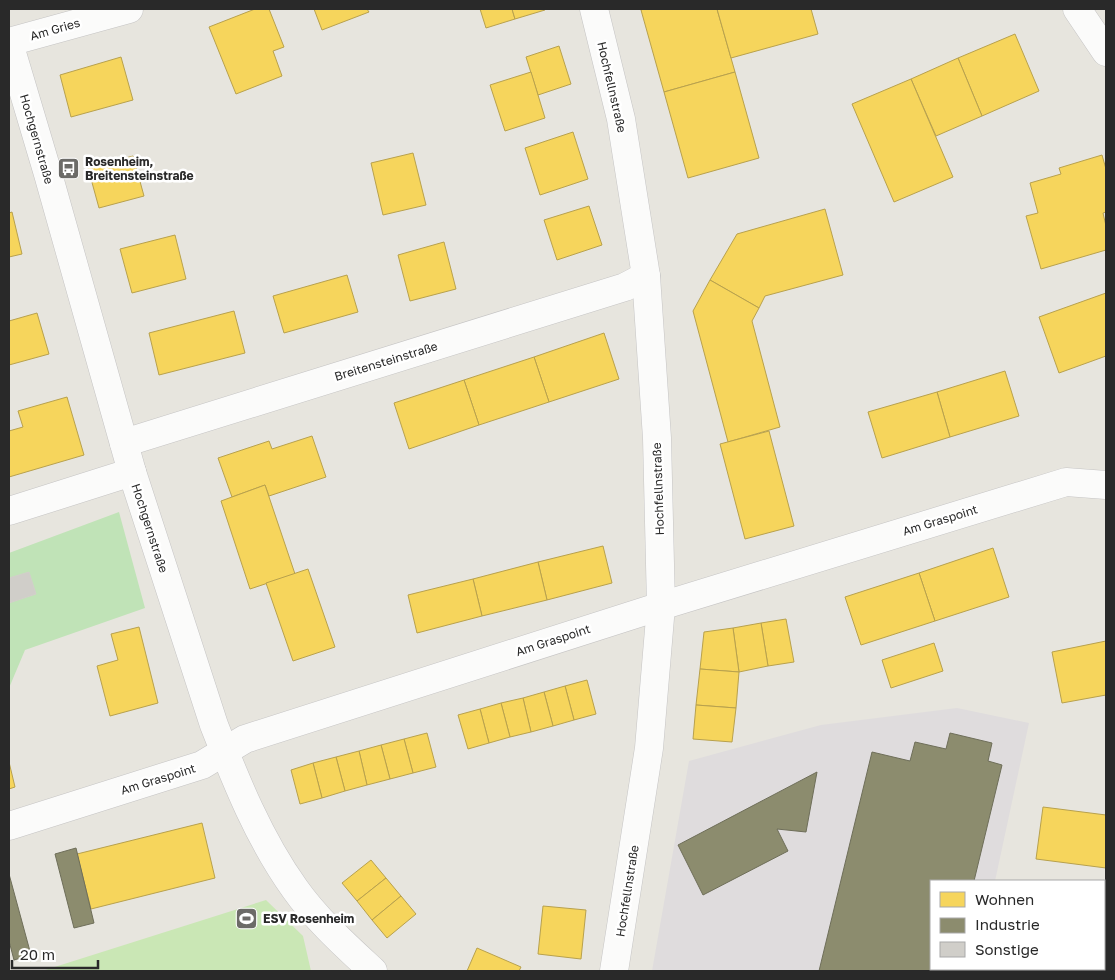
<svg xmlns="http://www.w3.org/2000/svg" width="1115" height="980" font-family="'Golos Text',sans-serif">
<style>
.industrial{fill:#dfdcdd}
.green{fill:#c0e3b7}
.pitch{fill:#cae7b5}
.homes{fill:#f6d55c;stroke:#b8a14d}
.industry{fill:#8c8c6e;stroke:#6e6e59}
.building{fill:#d0cec9;stroke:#d2d0ca}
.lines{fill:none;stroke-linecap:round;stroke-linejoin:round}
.minor-casing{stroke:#c5c4c4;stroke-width:29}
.minor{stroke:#fbfbfa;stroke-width:28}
.labels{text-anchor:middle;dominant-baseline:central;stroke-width:5;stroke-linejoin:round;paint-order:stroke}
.street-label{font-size:12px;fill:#292929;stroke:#fff}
.poi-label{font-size:12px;font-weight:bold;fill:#292929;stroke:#fff;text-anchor:start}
</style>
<rect width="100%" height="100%" fill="#e7e5de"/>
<polygon class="industrial" points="957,708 1029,723 995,881 931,881 931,969 977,969 976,971 652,971 689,761 821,725"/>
<polygon class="green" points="119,512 145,608 25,650 9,688 9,553"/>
<polygon class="pitch" points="266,900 303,936 311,971 42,971"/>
<g class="homes">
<polygon points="255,9 269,9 284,47 273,51 282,76 236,94 209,27"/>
<polygon points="314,9 367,9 369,12 322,30"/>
<polygon points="480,9 512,9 515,19 486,28"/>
<polygon points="512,9 545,9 545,10 515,19"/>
<polygon points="644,9 717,9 735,72 664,92 641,10"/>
<polygon points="717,9 811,9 818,34 731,58"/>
<polygon points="1015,34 1039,91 982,116 958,58"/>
<polygon points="559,46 571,84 538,95 526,57"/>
<polygon points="121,57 133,100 71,117 60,75"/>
<polygon points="958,58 982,116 936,136 911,79"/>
<polygon points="531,72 545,118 505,131 490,85"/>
<polygon points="735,72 759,158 688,178 664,92"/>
<polygon points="911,79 953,177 894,202 852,104"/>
<polygon points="573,132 588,179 540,195 525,148"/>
<polygon points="413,153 426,205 383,215 371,163"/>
<polygon points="1102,155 1106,169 1106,212 1103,213 1106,226 1106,250 1041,269 1026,216 1038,213 1030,183 1061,174 1059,168"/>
<polygon points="133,156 144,196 99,208 88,168"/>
<polygon points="589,206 602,245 557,260 544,220"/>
<polygon points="825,209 843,275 765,296 759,308 710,280 737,234"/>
<polygon points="12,212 22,254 9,257 9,213"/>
<polygon points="175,235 186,279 132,293 120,249"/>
<polygon points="444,242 456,289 410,301 398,255"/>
<polygon points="347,275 358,312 284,333 273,296"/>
<polygon points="710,280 759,308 752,321 780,427 728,442 693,311"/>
<polygon points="1106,293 1106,356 1059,373 1039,317"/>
<polygon points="234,311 245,353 159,375 149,333"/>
<polygon points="37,313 49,354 9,365 9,321"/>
<polygon points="604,333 619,379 549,402 534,357"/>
<polygon points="534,357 549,402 479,425 464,380"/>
<polygon points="1005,371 1019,416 950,437 937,392"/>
<polygon points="464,380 479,425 409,449 394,403"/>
<polygon points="937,392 950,437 882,458 868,412"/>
<polygon points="67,397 84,455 9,477 9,431 23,427 18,411"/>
<polygon points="769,431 794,526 745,539 720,444"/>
<polygon points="312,436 326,477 269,496 265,485 232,497 218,458 269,441 272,449"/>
<polygon points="265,485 295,574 250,589 221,501"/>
<polygon points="603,546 612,583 547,600 538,562"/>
<polygon points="993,548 1009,597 935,621 919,573"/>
<polygon points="538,562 547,600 482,616 473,579"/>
<polygon points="308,569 335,647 293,661 266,583"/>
<polygon points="919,573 935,621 861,645 845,597"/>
<polygon points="473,579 482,616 417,633 408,595"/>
<polygon points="786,619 794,662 768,666 761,623"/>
<polygon points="761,623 768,666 739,672 733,628"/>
<polygon points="139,627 158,703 110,716 97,666 118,660 111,634"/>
<polygon points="733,628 739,672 700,669 704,632"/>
<polygon points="1106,641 1106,695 1062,703 1052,652"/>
<polygon points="934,643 943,671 891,688 882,660"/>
<polygon points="700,669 739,672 736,708 696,705"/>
<polygon points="587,680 596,714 574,720 565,686"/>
<polygon points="565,686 574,720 553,726 544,692"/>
<polygon points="544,692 553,726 531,732 523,698"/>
<polygon points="523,698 531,732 510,737 501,703"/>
<polygon points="501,703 510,737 489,743 480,709"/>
<polygon points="696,705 736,708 732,742 693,739"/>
<polygon points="480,709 489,743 468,749 458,715"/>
<polygon points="427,733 436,767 413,773 404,739"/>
<polygon points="404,739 413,773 390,779 381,745"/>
<polygon points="381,745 390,779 367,785 359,751"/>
<polygon points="359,751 367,785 345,791 336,757"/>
<polygon points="336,757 345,791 322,798 313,763"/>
<polygon points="9,762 15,787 9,789"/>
<polygon points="313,763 322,798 300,804 291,770"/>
<polygon points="1043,807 1106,815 1106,868 1036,859"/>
<polygon points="202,823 215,878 91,909 77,854"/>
<polygon points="371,860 386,878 357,901 342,883"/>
<polygon points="386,878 401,896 372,920 357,901"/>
<polygon points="401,896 416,914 387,938 372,920"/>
<polygon points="543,906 586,910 581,959 538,954"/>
<polygon points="477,948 521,967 519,971 467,971"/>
<polygon points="1017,969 1059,969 1071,971 1016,971"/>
</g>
<g class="industry">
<polygon points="950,733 992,743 988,761 1002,765 974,881 931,881 931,969 952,969 952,971 819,971 872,752 910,761 915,742 946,749"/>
<polygon points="817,772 806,832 777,829 788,851 703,895 678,845"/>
<polygon points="76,848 94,923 74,928 55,854"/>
<polygon points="9,874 31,955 14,960 9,941"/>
</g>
<polygon class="building" points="29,572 36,594 9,603 9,578"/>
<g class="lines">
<defs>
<g id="minor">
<polyline points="594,9 621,119 646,276 657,438 661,606 649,748 614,971"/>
<polyline points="1077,9 1106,52"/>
<polyline points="9,42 129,9"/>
<path d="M 9,43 L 48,174 L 132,472 L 214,725 C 236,781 259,839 295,889 C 317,920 345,945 373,971"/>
<polyline points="124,443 625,287 646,276"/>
<polyline points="9,511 132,472"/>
<polyline points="9,826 202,765 245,739 661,606 1066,482 1106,485"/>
</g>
</defs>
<use href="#minor" class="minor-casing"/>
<use href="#minor" class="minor"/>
</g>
<defs>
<symbol id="bus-square" viewBox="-11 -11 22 22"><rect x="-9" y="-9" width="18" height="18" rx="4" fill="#6c6b68" stroke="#fff"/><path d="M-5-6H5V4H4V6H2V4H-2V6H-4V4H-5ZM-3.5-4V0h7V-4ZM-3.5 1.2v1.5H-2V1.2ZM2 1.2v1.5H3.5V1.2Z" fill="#fff"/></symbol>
<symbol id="stadium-square" viewBox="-11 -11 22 22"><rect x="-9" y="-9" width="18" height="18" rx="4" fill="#6c6b68" stroke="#fff"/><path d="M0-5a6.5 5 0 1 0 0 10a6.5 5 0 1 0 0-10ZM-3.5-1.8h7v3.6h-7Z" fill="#fff"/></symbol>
</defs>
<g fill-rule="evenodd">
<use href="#bus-square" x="56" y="156" width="25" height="25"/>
<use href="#stadium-square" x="234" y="906" width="25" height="25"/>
</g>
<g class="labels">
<g class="street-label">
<text transform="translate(55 29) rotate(-16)">Am Gries</text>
<text transform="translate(612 87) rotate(77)">Hochfellnstraße</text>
<text transform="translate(37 139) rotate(74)">Hochgernstraße</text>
<text transform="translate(386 361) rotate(-17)">Breitensteinstraße</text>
<text transform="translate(658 489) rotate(-92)">Hochfellnstraße</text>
<text transform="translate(940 520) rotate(-17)">Am Graspoint</text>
<text transform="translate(150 528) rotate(72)">Hochgernstraße</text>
<text transform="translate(553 640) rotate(-18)">Am Graspoint</text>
<text transform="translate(158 779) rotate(-17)">Am Graspoint</text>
<text transform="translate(627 891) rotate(-81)">Hochfellnstraße</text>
</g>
<g class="poi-label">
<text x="85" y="161">Rosenheim,<tspan x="85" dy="14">Breitensteinstraße</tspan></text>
<text x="263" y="918">ESV Rosenheim</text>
</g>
</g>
<rect width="1115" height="980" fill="none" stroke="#292929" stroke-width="20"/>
<rect x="930" y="880" width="175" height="90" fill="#ffffff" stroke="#a9a9a9"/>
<rect x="940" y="892" width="25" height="15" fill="#f6d55c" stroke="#a9a9a9"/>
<text x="975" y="905" font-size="15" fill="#292929">Wohnen</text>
<rect x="940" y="918" width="25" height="15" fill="#8c8c6e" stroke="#a9a9a9"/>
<text x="975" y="930" font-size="15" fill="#292929">Industrie</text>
<rect x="940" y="942" width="25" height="15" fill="#d0cec9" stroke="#a9a9a9"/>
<text x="975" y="955" font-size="15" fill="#292929">Sonstige</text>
<path d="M12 960v8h86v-8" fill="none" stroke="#292929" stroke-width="2.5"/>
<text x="20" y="960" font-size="15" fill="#292929" stroke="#ffffff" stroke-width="4" paint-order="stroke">20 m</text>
</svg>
